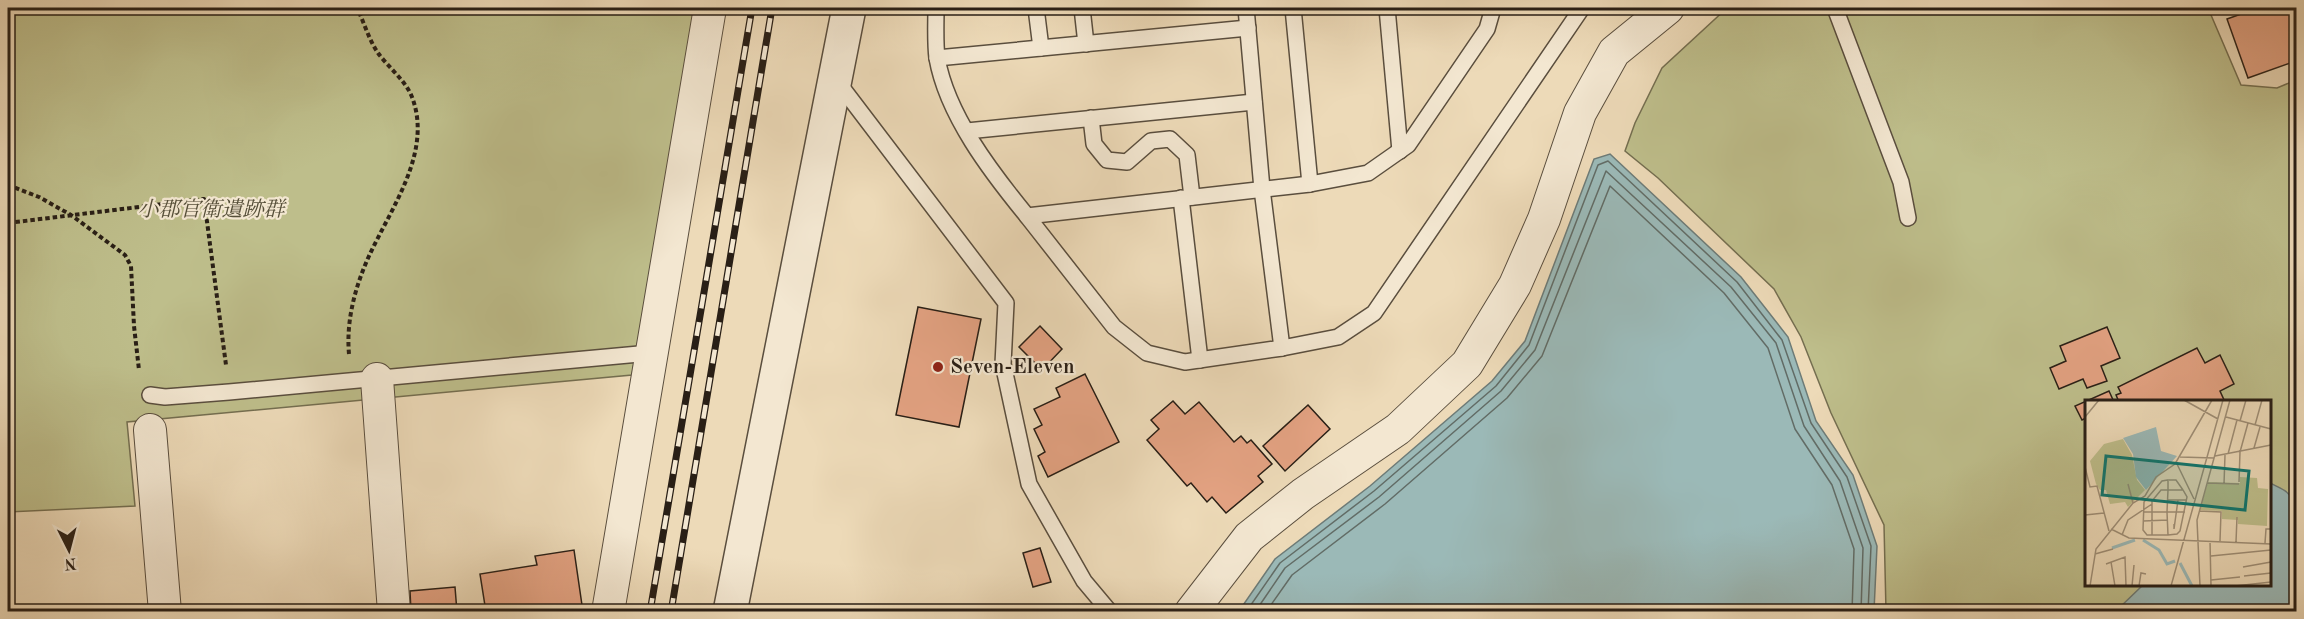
<svg xmlns="http://www.w3.org/2000/svg" width="2304" height="619" font-family="'Old Standard TT','Noto Serif JP',serif">
<style>
.green{fill:#bebe8b;stroke:#746e50;stroke-width:1.5;fill-rule:evenodd}
.water{fill:#9bb9b7;stroke:#6d7b77;stroke-width:1.5}
.lines{fill:none;stroke-linecap:round;stroke-linejoin:round}
.shore{stroke:#626c66;stroke-width:1.5}
.building{fill:#e3a282;stroke:#291f16;stroke-width:1.5}
.service-casing{stroke:#5a4e3e;stroke-width:18}
.minor-casing{stroke:#5a4e3e;stroke-width:34}
.tertiary-casing{stroke:#5a4e3e;stroke-width:36}
.path{stroke:#291f16;stroke-width:4;stroke-dasharray:4.5 3;stroke-linecap:butt}
.service{stroke:#f3e7d1;stroke-width:15}
.minor{stroke:#f3e7d1;stroke-width:32}
.tertiary{stroke:#f3e7d1;stroke-width:33}
.rail-casing{stroke:#291f16;stroke-width:7}
.rail{stroke:#f3e7d1;stroke-width:4.5;stroke-dasharray:14;stroke-linecap:butt}
.poi-dot{fill:#8f2418;stroke:#f3e7d1;stroke-width:2}
.labels{text-anchor:middle;dominant-baseline:central;stroke-width:4.5;stroke-linejoin:round;paint-order:stroke}
.park-label{font-size:21px;font-style:italic;fill:#564f39;stroke:#f3e7d1}
.poi-label{font-size:21px;font-weight:bold;fill:#291f16;stroke:#f3e7d1;text-anchor:start}
.inset-river{fill:none;stroke:#9bb9b7;stroke-width:3}
.inset-road{fill:none;stroke:#9f8f77;stroke-width:1.5}
.view{fill:#0f766e;fill-opacity:0.15;stroke:#0f766e;stroke-width:3}
.inset-edge{fill:none;stroke:#291f16;stroke-width:3}
</style>
<rect width="100%" height="100%" fill="#eddab8"/>
<filter id="stains"><feTurbulence type="fractalNoise" baseFrequency=".00333" numOctaves="4"/><feColorMatrix values="0 0 0 0 .2 0 0 0 0 .09 0 0 0 0 .02 0 0 0 .5 -.17"/></filter>
<radialGradient id="worn" r=".72"><stop offset=".6" stop-color="#630" stop-opacity="0"/><stop offset="1" stop-color="#630" stop-opacity=".3"/></radialGradient>
<g class="green">
<polygon points="8,8 696,8 632,375 127,422 135,506 8,512"/>
<path d="M 1727,8 L 2208,8 L 2241,85 L 2277,88 L 2296,80 L 2296,611 L 1886,611 L 1884,525 L 1831,413 L 1801,337 L 1774,289 L 1658,178 L 1625,151 L 1635,123 L 1662,68 ZM 2086,402 L 2270,402 L 2270,584 L 2086,584 Z"/>
</g>
<g class="water">
<polygon points="1610,154 1741,277 1788,337 1816,421 1853,475 1877,546 1874,611 1239,611 1275,559 1370,486 1492,381 1525,341 1594,159"/>
<path d="M 2270,483 C 2278,487 2289,491 2292,499 C 2303,533 2297,576 2296,611 L 2116,611 L 2143,585 L 2270,584 Z"/>
</g>
<g class="lines">
<g class="shore">
<polyline points="1246,612 1280,563 1374,491 1496,386 1529,345 1598,165 1608,161 1737,282 1782,340 1811,423 1847,477 1871,546 1868,612"/>
<polyline points="1255,612 1285,568 1379,497 1501,391 1535,350 1606,171 1731,287 1776,343 1804,426 1840,481 1863,548 1861,612"/>
<polyline points="1266,612 1292,575 1385,504 1507,398 1542,356 1610,186 1724,293 1768,348 1795,429 1832,485 1854,549 1852,612"/>
</g>
</g>
<g class="building">
<polygon points="2258,8 2296,8 2296,53 2291,55 2293,62 2248,78 2227,19"/>
<polygon points="918,307 981,319 959,427 896,415"/>
<polygon points="1040,326 1062,349 1042,370 1019,347"/>
<polygon points="2107,327 2120,358 2101,366 2107,381 2087,388 2083,379 2059,389 2050,368 2066,361 2060,346"/>
<polygon points="2197,348 2205,363 2220,355 2234,384 2220,391 2225,402 2119,402 2116,395 2121,393 2118,387"/>
<polygon points="1085,374 1119,442 1048,477 1038,456 1045,452 1034,429 1042,425 1034,409 1060,397 1056,388"/>
<polygon points="2109,391 2114,402 2086,402 2086,418 2082,420 2075,406"/>
<polygon points="1173,401 1185,414 1199,402 1234,442 1241,436 1247,443 1251,440 1272,464 1258,476 1263,482 1226,513 1212,497 1207,502 1191,483 1187,486 1147,440 1159,429 1151,420"/>
<polygon points="1308,405 1330,429 1285,471 1263,446"/>
<polygon points="1040,548 1051,582 1033,587 1023,553"/>
<polygon points="574,550 583,612 486,612 480,574 537,565 535,556"/>
<polygon points="455,587 457,612 411,612 410,591"/>
</g>
<g class="lines">
<defs>
<g id="service">
<path d="M 936,8 C 936,24 935,42 937,58 C 947,115 991,172 1027,216 L 1310,184 L 1368,173 L 1408,145 L 1487,29 L 1493,8"/>
<polyline points="1036,8 1041,48"/>
<polyline points="1082,8 1086,44"/>
<polyline points="1246,8 1262,189 1282,348 1338,337 1374,313 1582,8"/>
<polyline points="1293,8 1310,184"/>
<polyline points="1387,8 1400,151"/>
<polyline points="1835,8 1901,182 1908,218"/>
<polyline points="937,58 1248,28"/>
<polyline points="837,81 1006,303 1003,364 1029,484 1084,581 1110,612"/>
<polyline points="1091,118 1094,144 1107,160 1127,162 1151,141 1170,139 1187,155 1192,197"/>
<polyline points="967,131 1254,102"/>
<polyline points="1181,198 1200,360"/>
<polyline points="1027,216 1114,327 1147,353 1185,362 1282,348"/>
<polyline points="150,395 165,397 229,392 650,353"/>
</g>
<g id="minor">
<polyline points="377,379 394,612"/>
<polyline points="150,430 165,612"/>
<polyline points="608,612 710,8"/>
<polyline points="1191,612 1249,537 1303,494 1398,429 1467,364 1515,285 1544,219 1580,113 1614,52 1668,8"/>
</g>
<polyline id="tertiary" points="730,612 849,8"/>
</defs>
<use href="#service" class="service-casing"/>
<use href="#minor" class="minor-casing"/>
<use href="#tertiary" class="tertiary-casing"/>
<g class="path">
<polyline points="8,185 39,197 71,215 125,255 131,266 134,326 139,370"/>
<polyline points="8,223 204,199 226,365"/>
<path d="M 349,354 C 346,321 355,287 369,256 C 391,208 433,152 412,97 C 406,81 388,67 378,53 C 369,40 364,22 357,8"/>
</g>
<use href="#service" class="service"/>
<use href="#minor" class="minor"/>
<use href="#tertiary" class="tertiary"/>
<defs>
<g id="rail">
<polyline points="650,612 752,8"/>
<polyline points="671,612 772,8"/>
</g>
</defs>
<use href="#rail" class="rail-casing"/>
<use href="#rail" class="rail"/>
</g>
<circle class="poi-dot" cx="938" cy="367" r="6"/>
<g class="labels">
<g class="park-label">
<text x="211" y="210">小郡官衛遺跡群</text>
</g>
<g class="poi-label">
<text x="950" y="367">Seven-Eleven</text>
</g>
</g>
<g transform="translate(2085 400)">
<rect width="186" height="186" fill="#eddab8"/>
<path d="M 38,39 L 47,55 L 52,80 L 60,90 L 43,107 L 40,102 L 25,104 L 21,90 L 15,90 L 11,84 L 5,61 L 19,44 ZM 155,77 L 172,78 L 173,88 L 183,89 L 182,126 L 153,124 L 153,120 L 137,119 L 137,111 L 115,110 L 123,82 L 155,83 Z" fill="#bebe8b"/>
<path d="M 71,27 L 76,51 L 92,56 L 61,90 L 51,77 L 48,54 L 38,38 Z" fill="#9bb9b7"/>
<path class="inset-river" d="M 58,140 L 74,150 L 82,164 L 90,161M 27,148 L 50,140M 95,163 L 107,186"/>
<path class="inset-road" d="M 99,0 L 133,19M 0,17 L 14,0M 141,17 L 186,29M 155,21 L 161,0M 170,25 L 177,0M 169,48 L 175,27M 155,52 L 163,23M 143,54 L 152,20M 130,56 L 186,45M 95,57 L 129,58M 91,62 L 109,99M 0,67 L 5,87 L 12,86 L 24,131M 84,80 L 91,80 L 98,90M 154,82 L 155,52M 122,83 L 154,84M 43,84 L 48,103M 139,84 L 140,55M 83,100 L 102,100M 114,111 L 136,112 L 135,141M 58,112 L 100,112M 0,115 L 19,113M 58,121 L 83,120M 89,124 L 89,129 L 93,100M 26,129 L 44,138 L 186,144M 37,135 L 43,120 L 67,104M 67,135 L 67,101 L 76,90 L 98,90 L 102,97 L 95,131 L 92,134 L 83,135 L 62,135 L 58,130 L 59,102 L 77,81 L 83,80 L 83,90 L 82,112 L 83,135M 125,141 L 126,186M 151,142 L 152,117M 180,143 L 181,129 L 186,129M 10,154 L 28,149M 126,156 L 186,150M 26,162 L 30,186M 21,164 L 40,157 L 41,186M 158,167 L 186,162M 159,176 L 186,173M 126,180 L 155,177M 5,186 L 11,149 L 48,103 L 60,96 L 71,77 L 90,64 L 127,0M 47,186 L 49,165M 54,186 L 56,173 L 61,174M 86,186 L 138,0M 115,186 L 112,120 L 145,0M 150,186 L 186,182"/>
<path class="view" d="M 21,56 L 164,71 L 160,110 L 17,95 Z"/>
<rect width="186" height="186" class="inset-edge"/>
</g>
<rect width="2304" height="619" fill="none" stroke="#eddab8" stroke-width="30"/>
<rect x="9" y="9" width="2286" height="601" fill="none" stroke="#291f16" stroke-width="3"/>
<rect x="15" y="15" width="2274" height="589" fill="none" stroke="#291f16" stroke-width="1.5"/>
<g transform="translate(69 550) rotate(174)" stroke="#f3e7d1" stroke-width="4.5" paint-order="stroke">
<path d="M0-4.5L10 22L0 15L-10 22Z" fill="#291f16"/>
<text y="-9" font-size="16" font-weight="bold" text-anchor="middle" fill="#291f16">N</text>
</g>
<rect width="100%" height="100%" filter="url(#stains)"/>
<rect width="100%" height="100%" fill="url(#worn)"/>
</svg>
